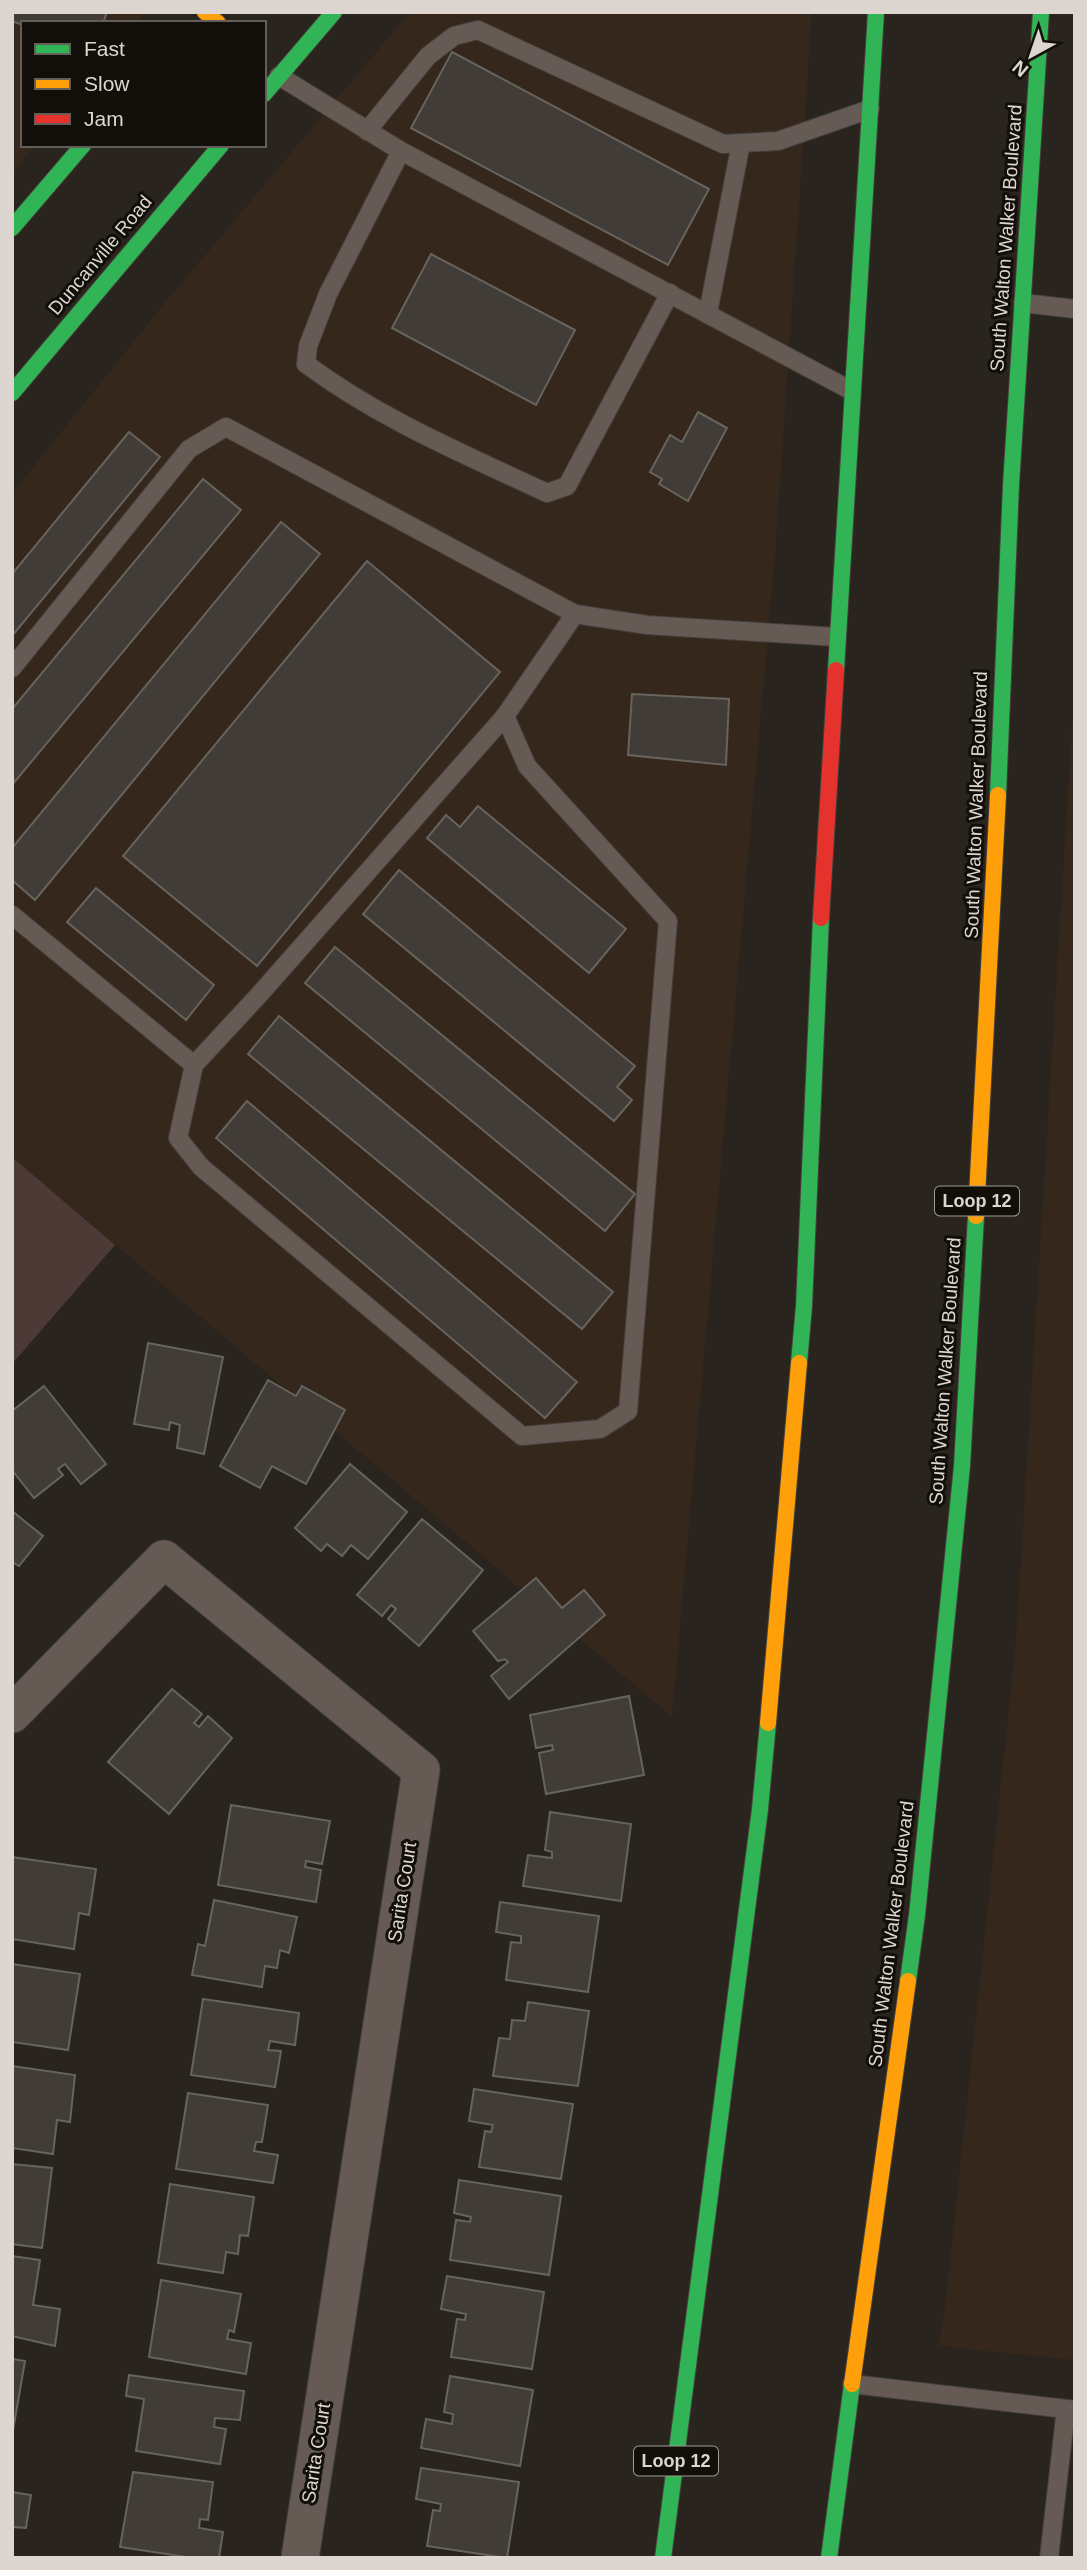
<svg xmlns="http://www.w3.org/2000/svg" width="1087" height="2570" font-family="Helvetica,sans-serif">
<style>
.built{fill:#35271b}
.green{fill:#4d3936}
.building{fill:#413c37;stroke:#67635d;stroke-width:2}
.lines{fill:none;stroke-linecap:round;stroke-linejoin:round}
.lane-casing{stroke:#46403b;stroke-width:20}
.street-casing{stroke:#46403b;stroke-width:39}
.fast-casing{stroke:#46403b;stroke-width:18}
.slow-casing{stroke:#46403b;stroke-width:18}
.jam-casing{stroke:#46403b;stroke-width:18}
.lane{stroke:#665a55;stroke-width:18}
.street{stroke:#665a55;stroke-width:37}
.fast{stroke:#30b455;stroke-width:16}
.slow{stroke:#ff9f0a;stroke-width:16}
.jam{stroke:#e5322d;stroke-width:16}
.labels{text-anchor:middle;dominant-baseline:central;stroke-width:6;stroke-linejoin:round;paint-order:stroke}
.shield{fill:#120e09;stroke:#a09a94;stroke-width:2}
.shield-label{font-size:18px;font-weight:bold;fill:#ddd6d0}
.street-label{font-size:19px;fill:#ddd6d0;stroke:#120e09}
</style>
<rect width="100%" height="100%" fill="#2a241e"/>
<g class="built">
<polygon points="12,12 146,12 137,23 23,23 23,145 35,145 12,173"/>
<polygon points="410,12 812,12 776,543 672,1717 12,1157 12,493 158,311"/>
<polygon points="1075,678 1075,2360 938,2346 945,2309 1016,1642"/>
</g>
<polygon class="green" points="12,1157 115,1245 12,1364"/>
<g class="building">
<polygon points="12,12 107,12 103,23 23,23 23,25 12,21"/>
<polygon points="452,52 709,189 668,265 411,128"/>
<polygon points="431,254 575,330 536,405 392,328"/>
<polygon points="698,412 727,428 688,501 659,484 662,479 650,472 670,435 682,442"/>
<polygon points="129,432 160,457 12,636 12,574"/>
<polygon points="203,479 241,510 12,785 12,709"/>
<polygon points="281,522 320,554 35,900 12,880 12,848"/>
<polygon points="367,561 500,672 257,966 123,856"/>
<polygon points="632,694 729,699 726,765 628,755"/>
<polygon points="478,806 626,929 589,973 427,838 446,815 460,827"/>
<polygon points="399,870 635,1066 617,1087 632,1100 614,1121 363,914"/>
<polygon points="96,888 214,985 186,1020 67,922"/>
<polygon points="335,947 635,1194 605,1231 305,983"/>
<polygon points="279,1016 613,1292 582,1329 248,1054"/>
<polygon points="247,1101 577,1382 545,1418 216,1138"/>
<polygon points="148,1343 223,1357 204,1454 177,1448 180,1425 170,1422 169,1430 134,1424"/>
<polygon points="268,1380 296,1396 302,1386 345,1410 306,1484 272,1466 260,1488 220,1466"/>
<polygon points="44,1386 106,1464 81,1484 65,1464 58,1469 63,1475 34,1498 12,1470 12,1411"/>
<polygon points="350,1464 407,1512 368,1559 351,1545 342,1556 327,1544 321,1551 295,1528"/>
<polygon points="12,1511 43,1536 19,1566 12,1562"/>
<polygon points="422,1519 483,1570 419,1646 388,1619 396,1609 391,1605 382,1616 357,1595"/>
<polygon points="536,1578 562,1608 584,1590 605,1615 509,1699 491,1676 508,1662 505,1659 498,1661 473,1631"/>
<polygon points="172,1689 202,1714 194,1723 199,1727 208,1716 232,1738 169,1814 108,1762"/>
<polygon points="629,1696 644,1775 546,1794 539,1753 553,1750 552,1745 536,1748 530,1715"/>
<polygon points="231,1805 330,1821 322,1864 306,1861 305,1867 321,1870 316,1902 218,1885"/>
<polygon points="550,1812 631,1824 621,1901 523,1886 528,1855 552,1858 552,1852 545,1850"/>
<polygon points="12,1857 96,1869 89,1915 79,1913 74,1949 12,1939"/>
<polygon points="214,1900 297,1917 289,1953 280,1950 277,1968 265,1966 262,1987 192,1975 198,1944 205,1946"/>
<polygon points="500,1902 599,1916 588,1992 506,1980 511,1942 521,1943 521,1936 496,1932"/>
<polygon points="12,1964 80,1974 68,2050 12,2042"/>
<polygon points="203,1999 299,2013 295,2045 270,2041 268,2050 281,2051 275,2087 191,2075"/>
<polygon points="528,2002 589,2011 578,2086 493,2076 499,2038 510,2039 512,2020 525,2021"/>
<polygon points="12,2066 75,2075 70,2122 57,2120 53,2154 12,2148"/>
<polygon points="474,2089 573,2104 561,2179 479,2167 485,2131 491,2132 493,2125 469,2121"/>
<polygon points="188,2093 268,2105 262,2142 256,2142 254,2151 278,2155 273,2183 176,2169"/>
<polygon points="12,2164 52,2168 42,2248 12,2244"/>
<polygon points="459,2180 561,2196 549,2275 450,2260 456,2220 470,2222 471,2217 454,2213"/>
<polygon points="170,2184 254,2197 248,2236 240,2235 238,2254 226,2252 223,2273 158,2263"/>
<polygon points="12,2256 40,2260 33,2305 60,2309 55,2346 12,2336"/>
<polygon points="447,2276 544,2292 532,2369 451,2357 457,2319 465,2320 466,2314 441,2309"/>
<polygon points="161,2280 241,2294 234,2332 229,2330 227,2339 251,2343 246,2374 149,2357"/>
<polygon points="12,2359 25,2361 12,2436"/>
<polygon points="129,2375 244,2391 240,2420 215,2418 214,2427 226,2429 220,2464 136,2451 144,2399 126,2396"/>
<polygon points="450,2376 533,2390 520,2466 421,2448 426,2419 452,2424 453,2414 444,2412"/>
<polygon points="421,2468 519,2482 507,2558 427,2546 433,2510 440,2511 441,2504 416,2499"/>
<polygon points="133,2472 213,2482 208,2520 200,2519 199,2528 223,2532 219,2558 193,2558 120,2547"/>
<polygon points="12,2492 31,2495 26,2528 12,2527"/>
</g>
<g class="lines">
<defs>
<g id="lane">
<polyline points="279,76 401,151 852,391"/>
<polyline points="367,131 428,56 454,36 478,30 723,144 778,141 870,109"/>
<path d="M 401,151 L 328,294 L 308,346 L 306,364 C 380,419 464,454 547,493 L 567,486 L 670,293"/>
<polyline points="1023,303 1075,309"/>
<polyline points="708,313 741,143"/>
<polyline points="12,668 189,449 226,427 575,614 647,625 837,637"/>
<polyline points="12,915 194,1065 178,1138 201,1167 522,1436 600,1429 628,1411 668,921 527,766 505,716 575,614"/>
<polyline points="194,1065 258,996 505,716"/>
<polyline points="852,2384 1075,2410"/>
<polyline points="1049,2558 1066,2409"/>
</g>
<polyline id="street" points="12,1714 164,1559 421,1770 300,2558"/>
<g id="fast">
<polyline points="264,94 334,12"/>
<polyline points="12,228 83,145"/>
<polyline points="12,393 221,145"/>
<polyline points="836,670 876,12"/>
<polyline points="998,795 1011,485 1041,12"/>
<polyline points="799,1363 804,1306 821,918"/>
<polyline points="908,1981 917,1915 962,1466 976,1216"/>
<polyline points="688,2365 760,1809 768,1723"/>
<polyline points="663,2558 688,2365"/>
<polyline points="829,2558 852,2384"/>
</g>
<g id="slow">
<polyline points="205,12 218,23"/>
<polyline points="976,1216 998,795"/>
<polyline points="768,1723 799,1363"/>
<polyline points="852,2384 908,1981"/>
</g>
<polyline id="jam" points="821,918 836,670"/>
</defs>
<use href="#lane" class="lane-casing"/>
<use href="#street" class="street-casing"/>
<use href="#fast" class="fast-casing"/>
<use href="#slow" class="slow-casing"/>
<use href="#jam" class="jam-casing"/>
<use href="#lane" class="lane"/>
<use href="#street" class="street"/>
<use href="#fast" class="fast"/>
<use href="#slow" class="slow"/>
<use href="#jam" class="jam"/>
</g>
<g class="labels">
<g class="shield">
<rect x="935" y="1186.5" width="84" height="29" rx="5"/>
<rect x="634" y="2446.5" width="84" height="29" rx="5"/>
</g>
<g class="shield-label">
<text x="977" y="1201">Loop 12</text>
<text x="676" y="2461">Loop 12</text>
</g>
<g class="street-label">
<text transform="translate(1006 238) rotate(-86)">South Walton Walker Boulevard</text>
<text transform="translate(100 255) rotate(-50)">Duncanville Road</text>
<text transform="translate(976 805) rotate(-88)">South Walton Walker Boulevard</text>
<text transform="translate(945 1371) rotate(-86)">South Walton Walker Boulevard</text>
<text transform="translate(402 1892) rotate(-81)">Sarita Court</text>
<text transform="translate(891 1934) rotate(-83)">South Walton Walker Boulevard</text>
<text transform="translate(316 2453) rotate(-81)">Sarita Court</text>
</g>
</g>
<rect width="1087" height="2570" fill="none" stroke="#ddd6d0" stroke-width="28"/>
<rect x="21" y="21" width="245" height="126" fill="#120e09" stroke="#635e59" stroke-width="2"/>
<rect x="35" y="44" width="35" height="10" fill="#30b455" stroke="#635e59" stroke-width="2"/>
<text x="84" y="56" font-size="21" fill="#ddd6d0">Fast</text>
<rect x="35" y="79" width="35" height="10" fill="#ff9f0a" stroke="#635e59" stroke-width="2"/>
<text x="84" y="91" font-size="21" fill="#ddd6d0">Slow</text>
<rect x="35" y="114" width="35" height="10" fill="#e5322d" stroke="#635e59" stroke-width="2"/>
<text x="84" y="126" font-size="21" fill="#ddd6d0">Jam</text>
<g transform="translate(1031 56) rotate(220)" stroke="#120e09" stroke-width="5" paint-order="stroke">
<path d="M0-5L12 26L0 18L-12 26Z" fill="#ddd6d0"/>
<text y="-10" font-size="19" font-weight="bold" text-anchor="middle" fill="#ddd6d0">N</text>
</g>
</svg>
